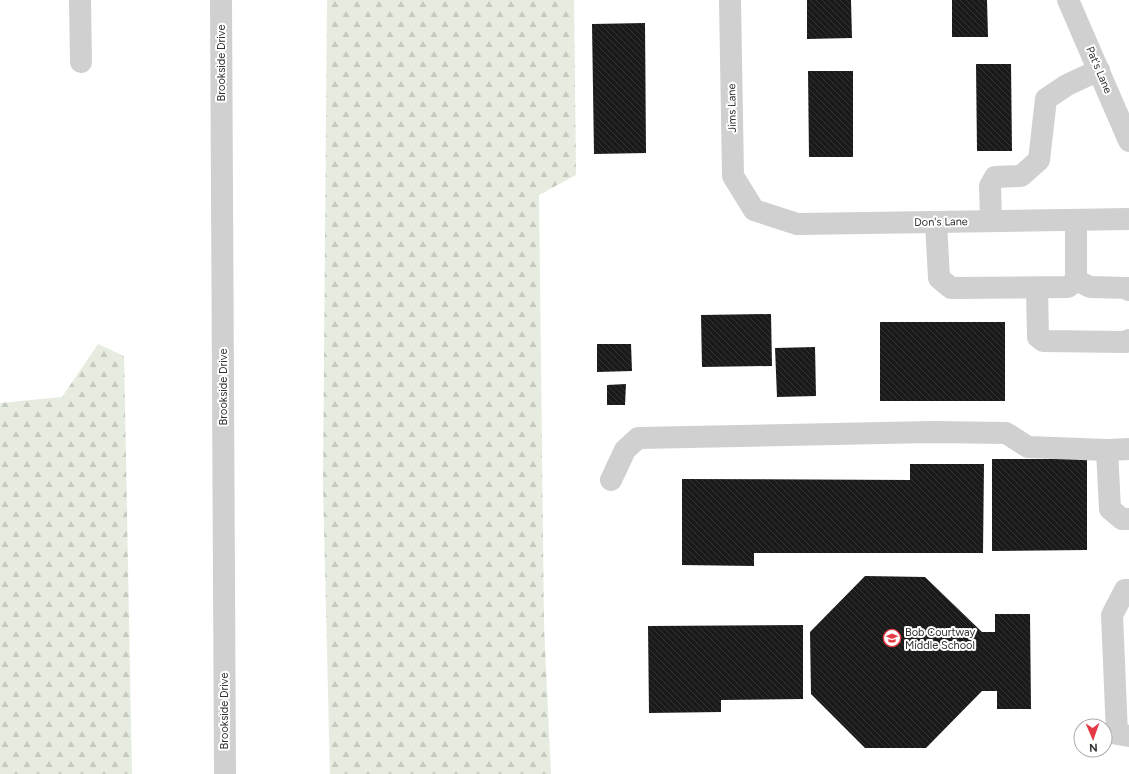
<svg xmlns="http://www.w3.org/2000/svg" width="1129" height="774" font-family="Figtree,sans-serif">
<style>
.forest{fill:url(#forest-firs)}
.building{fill:url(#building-back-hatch)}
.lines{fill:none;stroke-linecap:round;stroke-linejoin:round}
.minor{stroke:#d0d0d0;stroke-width:22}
.labels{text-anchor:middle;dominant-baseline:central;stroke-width:4;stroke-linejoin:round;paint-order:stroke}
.street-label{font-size:11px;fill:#333;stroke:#fff}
.poi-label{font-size:11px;fill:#333;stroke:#fff;text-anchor:start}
</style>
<defs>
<pattern id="forest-firs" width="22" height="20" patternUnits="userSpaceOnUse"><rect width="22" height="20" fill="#e6ecdf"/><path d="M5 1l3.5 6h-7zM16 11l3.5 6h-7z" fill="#c6cbc0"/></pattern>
<pattern id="building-back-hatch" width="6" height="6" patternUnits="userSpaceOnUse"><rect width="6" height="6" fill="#1a1a1a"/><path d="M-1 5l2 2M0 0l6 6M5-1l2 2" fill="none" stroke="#333"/></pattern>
</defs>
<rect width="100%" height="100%" fill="#fff"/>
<g class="forest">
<polygon points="327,0 574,0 576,175 539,195 544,626 551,774 330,774 323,485"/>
<polygon points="98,344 124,356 132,774 0,774 0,403 62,397"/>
</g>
<g class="building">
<polygon points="807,0 851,0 852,38 807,39"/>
<polygon points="952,0 987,0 988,37 952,37"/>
<polygon points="645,23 646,153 594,154 592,24"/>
<polygon points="976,64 1011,64 1012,151 977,151"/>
<polygon points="808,71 853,71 853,157 809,157"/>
<polygon points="771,314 772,366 702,367 701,315"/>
<rect x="880" y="322" width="125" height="79"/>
<polygon points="597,344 631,344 632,371 597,372"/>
<polygon points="815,347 816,396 777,397 775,348"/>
<polygon points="626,384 625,405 607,405 607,385"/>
<polygon points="992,459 1087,459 1087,550 992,551"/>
<polygon points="910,464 984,464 983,553 754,553 754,566 682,565 682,479 910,480"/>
<polygon points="865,576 925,577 982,632 995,632 995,614 1030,614 1031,709 997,709 997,691 982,691 926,748 865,748 811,694 810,632"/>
<polygon points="803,625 803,699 721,700 721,712 649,713 648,626"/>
</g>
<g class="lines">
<g class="minor">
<polyline points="80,0 81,62"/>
<polyline points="221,0 225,774"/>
<polyline points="730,0 733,176 754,210 797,224 1129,219"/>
<polyline points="1068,0 1129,141"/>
<polyline points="991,221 990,186 995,177 1021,176 1039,160 1046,99 1067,85 1099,70"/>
<polyline points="936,222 939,278 951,288 1068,287 1076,280 1076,220"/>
<polyline points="1076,280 1090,287 1128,288 1129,290"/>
<polyline points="1037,288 1038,337 1043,341 1126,342 1129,340"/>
<polyline points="1129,449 1107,450 1110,509 1122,519 1129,519"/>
<polyline points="611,480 625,450 638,438 931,432 1006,433 1028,447 1107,450"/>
<polyline points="1129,590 1125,590 1112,615 1117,734 1129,736"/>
</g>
</g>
<defs>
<symbol id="school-ring" viewBox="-11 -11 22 22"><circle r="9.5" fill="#fff" stroke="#e63946" stroke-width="1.5"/><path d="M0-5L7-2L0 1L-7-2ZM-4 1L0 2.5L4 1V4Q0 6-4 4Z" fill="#e63946"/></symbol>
</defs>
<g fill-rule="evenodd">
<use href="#school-ring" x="882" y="628" width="20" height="20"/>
</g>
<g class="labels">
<g class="street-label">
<text transform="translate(221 63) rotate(-90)">Brookside Drive</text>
<text transform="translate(1099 70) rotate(67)">Pat's Lane</text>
<text transform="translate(732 108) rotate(-91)">Jims Lane</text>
<text transform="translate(941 222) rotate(-1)">Don's Lane</text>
<text transform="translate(223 387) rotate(-90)">Brookside Drive</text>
<text transform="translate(224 711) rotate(-90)">Brookside Drive</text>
</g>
<g class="poi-label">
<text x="905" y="632">Bob Courtway<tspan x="905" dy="13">Middle School</tspan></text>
</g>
</g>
<g transform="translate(1093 738) rotate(178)"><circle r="19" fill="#ffffff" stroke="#adadad"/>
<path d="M0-3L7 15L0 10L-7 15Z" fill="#e63946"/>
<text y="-6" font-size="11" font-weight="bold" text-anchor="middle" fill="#333333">N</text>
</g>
</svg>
